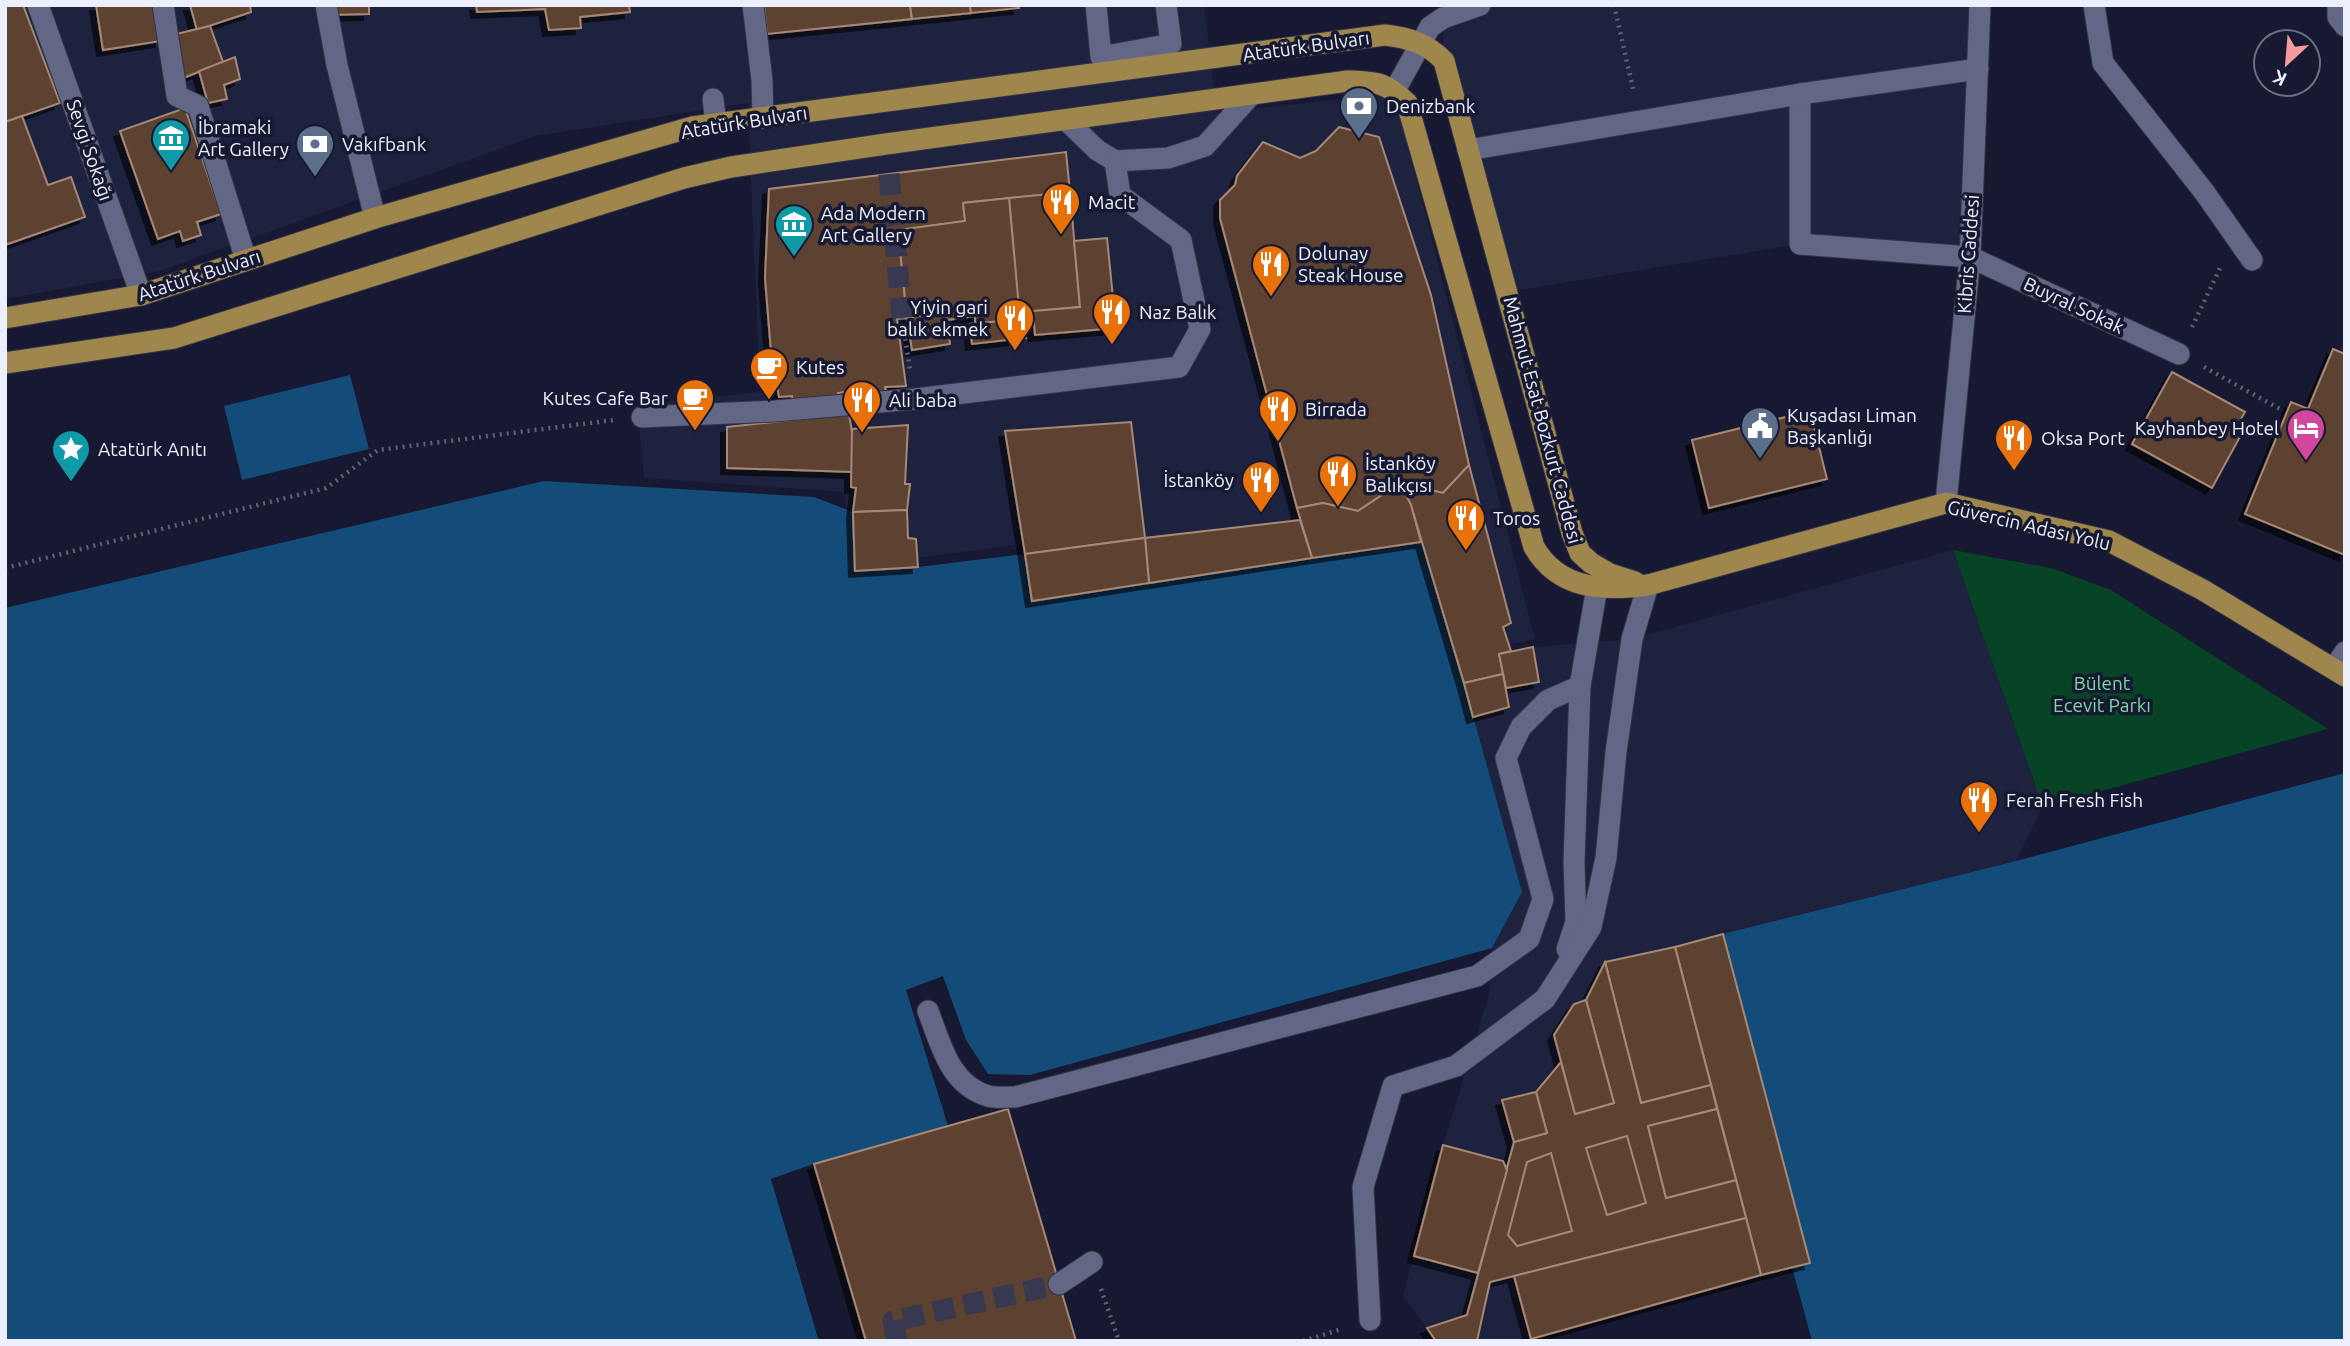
<svg xmlns="http://www.w3.org/2000/svg" width="2350" height="1346" font-family="Ubuntu,sans-serif">
<style>
.built{fill:#1d223f}
.green{fill:#074425}
.water{fill:#144c79}
.pier{fill:#161931}
.building{fill:#5d4231;stroke:#a78875;stroke-width:2;filter:url(#shadow)}
.lines{fill:none;stroke-linecap:round;stroke-linejoin:round}
.minor-tunnel{stroke:#363950;stroke-width:21;stroke-dasharray:21 10;stroke-linecap:butt}
.minor-casing{stroke:#323346;stroke-width:23}
.major-casing{stroke:#323346;stroke-width:23}
.path{stroke:#5f6276;stroke-width:4.5;stroke-dasharray:2 5;stroke-linecap:butt}
.minor{stroke:#616784;stroke-width:21}
.major{stroke:#9e864c;stroke-width:21}
.labels{text-anchor:middle;dominant-baseline:central;stroke-width:7;stroke-linejoin:round;paint-order:stroke}
.street-label{font-size:19px;fill:#eceffd;stroke:#161931}
.poi-label{font-size:19px;fill:#eceffd;stroke:#161931;text-anchor:start}
.park-label{font-size:19px;fill:#7bd99d;stroke:#161931}
</style>
<defs>
<filter id="shadow"><feDropShadow dx="-6" dy="6" stdDeviation="0" flood-color="#0009"/></filter>
</defs>
<rect width="100%" height="100%" fill="#161931"/>
<g class="built">
<polygon points="5,5 1204,5 1217,113 1394,93 1535,639 1466,654 1428,537 1415,535 1038,593 1032,543 861,565 843,492 644,478 637,405 760,392 748,103 536,136 160,271 5,299"/>
<polygon points="1480,5 1980,5 1970,257 1800,244 1508,292 1444,61 1443,18"/>
<polygon points="1953,550 2043,807 2016,861 1723,935 1810,1263 1526,1341 1436,1341 1403,1295 1443,1145 1490,991 1492,948 1522,892 1464,683 1502,674 1499,654 1533,647 1632,639"/>
</g>
<polygon class="green" points="1953,550 2051,568 2111,590 2328,729 2043,807"/>
<g class="water">
<polygon points="350,375 369,449 242,480 224,406"/>
<polygon points="544,481 814,497 853,512 855,571 918,567 1025,554 1084,592 1421,542 1464,683 1522,892 1492,948 1030,1075 988,1074 966,1040 943,976 906,990 948,1126 814,1164 771,1179 819,1341 5,1341 5,608"/>
<polygon points="2345,773 2345,1341 1812,1341 1792,1267 1810,1262 1723,934 2016,861"/>
</g>
<polygon class="pier" points="814,1164 815,1167 775,1181 823,1341 819,1341 771,1179"/>
<g class="building">
<polygon points="5,5 23,5 60,103 5,122"/>
<polygon points="96,5 155,5 161,41 103,50"/>
<polygon points="190,5 250,5 251,12 197,30"/>
<polygon points="330,5 369,5 369,14 331,15"/>
<polygon points="476,5 629,5 630,12 580,17 581,28 549,30 545,9 477,12"/>
<polygon points="764,5 910,5 912,19 767,34"/>
<polygon points="910,5 970,5 971,13 912,19"/>
<polygon points="970,5 1018,5 1019,8 971,13"/>
<polygon points="210,26 223,62 181,79 172,35"/>
<polygon points="235,57 240,79 224,85 227,99 208,103 199,71"/>
<polygon points="185,108 221,214 197,222 201,235 183,241 180,231 158,239 120,131"/>
<polygon points="22,116 48,185 71,177 85,217 5,245 5,122"/>
<polygon points="1339,127 1379,137 1431,295 1469,465 1443,493 1400,483 1358,511 1323,503 1297,508 1220,218 1220,200 1235,185 1237,176 1263,142 1300,158 1316,151"/>
<polygon points="1066,152 1070,192 963,203 965,221 898,230 907,318 897,319 906,386 885,387 887,396 858,400 856,390 838,393 839,400 794,405 792,396 779,397 771,352 765,278 769,189"/>
<polygon points="1070,192 1080,307 1019,313 1009,198"/>
<polygon points="1009,198 1020,319 975,324 975,316 947,320 946,312 907,318 898,230 965,221 963,203"/>
<polygon points="1107,238 1116,328 1035,335 1033,311 1080,307 1074,241"/>
<polygon points="946,312 950,344 912,350 907,318"/>
<polygon points="1023,319 1026,338 972,344 970,324"/>
<polygon points="2333,349 2345,354 2345,555 2245,514 2291,402 2308,409"/>
<polygon points="2172,372 2245,412 2234,431 2241,435 2212,488 2132,444"/>
<polygon points="1810,411 1827,479 1709,508 1692,440"/>
<polygon points="849,414 852,432 852,472 727,468 727,427"/>
<polygon points="1131,422 1145,538 1025,554 1005,431"/>
<polygon points="908,425 905,484 910,484 907,510 853,512 856,488 851,487 852,429"/>
<polygon points="1469,465 1511,623 1503,627 1511,651 1499,654 1503,674 1464,683 1411,505 1400,483 1443,493"/>
<polygon points="1400,483 1411,505 1421,542 1312,558 1297,508 1323,503 1358,511"/>
<polygon points="907,510 908,538 916,539 918,567 855,571 853,512"/>
<polygon points="1300,520 1312,558 1149,583 1145,538"/>
<polygon points="1145,538 1149,583 1032,601 1025,554"/>
<polygon points="1533,647 1539,682 1506,688 1499,654"/>
<polygon points="1503,674 1509,707 1473,717 1464,683"/>
<polygon points="1723,934 1810,1263 1761,1275 1675,947"/>
<polygon points="1675,947 1711,1085 1641,1103 1605,962"/>
<polygon points="1605,962 1641,1103 1711,1085 1717,1109 1648,1126 1666,1198 1736,1180 1746,1218 1490,1282 1477,1341 1436,1341 1427,1328 1467,1315 1514,1142 1547,1133 1536,1092 1561,1062 1575,1114 1614,1103 1586,1000"/>
<polygon points="1586,1000 1614,1103 1575,1114 1554,1035 1574,1004"/>
<polygon points="1536,1092 1547,1133 1514,1142 1502,1100"/>
<polygon points="1008,1109 1076,1341 866,1341 814,1164"/>
<polygon points="1717,1109 1736,1180 1666,1198 1648,1126"/>
<polygon points="1627,1136 1646,1203 1607,1215 1586,1148"/>
<polygon points="1443,1145 1503,1161 1507,1170 1478,1273 1414,1256"/>
<polygon points="1551,1153 1572,1231 1517,1246 1508,1235 1527,1162"/>
<polygon points="1746,1218 1761,1275 1531,1339 1514,1276"/>
</g>
<g class="lines">
<g class="minor-tunnel">
<polyline points="889,174 902,318"/>
<polyline points="897,1341 893,1321 1059,1284"/>
</g>
<defs>
<g id="minor">
<polyline points="38,5 141,295"/>
<polyline points="163,5 177,96 198,106 246,260"/>
<polyline points="326,5 337,65 375,218"/>
<polyline points="753,5 762,80 763,118"/>
<polyline points="1096,5 1101,57 1171,44 1166,5"/>
<polyline points="2094,5 2103,63 2205,193 2252,260"/>
<polyline points="2338,5 2338,17 2345,26"/>
<polyline points="1395,90 1430,27 1443,18 1480,5"/>
<polyline points="1800,94 1800,244 1970,257 2179,354"/>
<polyline points="713,99 716,124"/>
<polyline points="1066,120 1097,150 1115,161 1168,158 1205,146 1250,96"/>
<polyline points="1468,150 1800,94 1978,69"/>
<polyline points="642,417 775,411 915,399 1179,367 1200,329 1181,240 1120,195 1115,161"/>
<polyline points="1946,503 1970,257 1980,5"/>
<polyline points="2334,669 2345,652"/>
<polyline points="1567,949 1576,922 1574,863 1580,686 1597,587"/>
<path d="M 928,1011 C 941,1044 949,1084 988,1096 C 996,1098 1007,1097 1015,1097 L 1477,976 L 1529,939 L 1543,899 L 1506,758 L 1521,727 L 1548,700 L 1580,686"/>
<polyline points="1059,1284 1092,1262"/>
<polyline points="1370,1320 1363,1187 1393,1086 1456,1066 1545,999 1591,927 1606,858 1616,752 1632,639 1648,585"/>
</g>
<g id="major">
<path d="M 5,318 L 141,295 L 375,218 L 692,127 L 1385,35 C 1409,38 1427,43 1444,61 L 1572,533 L 1580,553 L 1591,563 L 1610,574 L 1635,582"/>
<path d="M 5,363 L 174,338 L 684,178 L 731,167 L 886,144 L 1348,81 C 1377,82 1386,82 1407,103 L 1534,547 C 1559,590 1603,591 1648,585 L 1946,503 L 2109,541 L 2203,590 L 2345,676"/>
</g>
</defs>
<use href="#minor" class="minor-casing"/>
<use href="#major" class="major-casing"/>
<g class="path">
<polyline points="1614,5 1634,93"/>
<polyline points="902,318 910,370"/>
<polyline points="2192,327 2221,266"/>
<polyline points="2204,367 2280,409"/>
<polyline points="5,568 326,488 378,450 614,420"/>
<polyline points="1101,1289 1119,1341"/>
<polyline points="1303,1341 1342,1329"/>
</g>
<use href="#minor" class="minor"/>
<use href="#major" class="major"/>
</g>
<defs>
<symbol id="bank-pin" viewBox="-11 -11 22 30"><path d="M0 17L-7.5 6A9.5 9.5 0 1 1 7.5 6Z" fill="#5c6f8a" stroke="#161931"/><path d="M-6-4H6V4H-6ZM0-2.3a2.3 2.3 0 1 0 0 4.6a2.3 2.3 0 1 0 0-4.6Z" fill="#fff"/></symbol>
<symbol id="museum-pin" viewBox="-11 -11 22 30"><path d="M0 17L-7.5 6A9.5 9.5 0 1 1 7.5 6Z" fill="#0f9aa8" stroke="#161931"/><path d="M0-6L6-3V-2H-6V-3ZM-5-1h2V3h-2ZM-1-1h2V3h-2ZM3-1h2V3H3ZM-6 4H6V6H-6Z" fill="#fff"/></symbol>
<symbol id="restaurant-pin" viewBox="-11 -11 22 30"><path d="M0 17L-7.5 6A9.5 9.5 0 1 1 7.5 6Z" fill="#e8710a" stroke="#161931"/><path d="M-5-6h1v4h1v-4h1v4h1v-4h1v5L-1.5 .5V6h-2V.5L-5-1ZM5-6V6H3V1.5H1.5Q1.5-4 5-6Z" fill="#fff"/></symbol>
<symbol id="cafe-pin" viewBox="-11 -11 22 30"><path d="M0 17L-7.5 6A9.5 9.5 0 1 1 7.5 6Z" fill="#e8710a" stroke="#161931"/><path d="M-5.5-4.5H6V0H3Q3 3.5 0 3.5H-2.5Q-5.5 3.5-5.5 0ZM3-3.2v2h1.7v-2ZM-6 4.5H4V6H-6Z" fill="#fff"/></symbol>
<symbol id="civic-pin" viewBox="-11 -11 22 30"><path d="M0 17L-7.5 6A9.5 9.5 0 1 1 7.5 6Z" fill="#5c6f8a" stroke="#161931"/><path d="M-.6-6.5H3V-4.5H.6V-3L4-1V1h2V6H-6V1h2V-1L-.6-3ZM-1.2 2.5V6h2.4V2.5Z" fill="#fff"/></symbol>
<symbol id="hotel-pin" viewBox="-11 -11 22 30"><path d="M0 17L-7.5 6A9.5 9.5 0 1 1 7.5 6Z" fill="#d1479c" stroke="#161931"/><path d="M-6-4.5h1.5V1H6V5H4.5V3h-9V5H-6ZM-4 0a1.8 1.8 0 1 1 3.6 0ZM.5 0V-2.5h3Q6-2.5 6 0Z" fill="#fff"/></symbol>
<symbol id="sight-pin" viewBox="-11 -11 22 30"><path d="M0 17L-7.5 6A9.5 9.5 0 1 1 7.5 6Z" fill="#0f9aa8" stroke="#161931"/><path d="M0-6L1.8-2.2L6-1.7L2.9 1.2L3.7 5.4L0 3.3L-3.7 5.4L-2.9 1.2L-6-1.7L-1.8-2.2Z" fill="#fff"/></symbol>
</defs>
<g fill-rule="evenodd">
<use href="#bank-pin" x="1337" y="84" width="44" height="60"/>
<use href="#museum-pin" x="149" y="116" width="44" height="60"/>
<use href="#bank-pin" x="293" y="122" width="44" height="60"/>
<use href="#restaurant-pin" x="1039" y="180" width="44" height="60"/>
<use href="#museum-pin" x="772" y="202" width="44" height="60"/>
<use href="#restaurant-pin" x="1249" y="242" width="44" height="60"/>
<use href="#restaurant-pin" x="1090" y="290" width="44" height="60"/>
<use href="#restaurant-pin" x="993" y="296" width="44" height="60"/>
<use href="#cafe-pin" x="747" y="345" width="44" height="60"/>
<use href="#cafe-pin" x="673" y="376" width="44" height="60"/>
<use href="#restaurant-pin" x="840" y="378" width="44" height="60"/>
<use href="#restaurant-pin" x="1256" y="387" width="44" height="60"/>
<use href="#civic-pin" x="1738" y="404" width="44" height="60"/>
<use href="#hotel-pin" x="2284" y="406" width="44" height="60"/>
<use href="#restaurant-pin" x="1992" y="416" width="44" height="60"/>
<use href="#sight-pin" x="49" y="427" width="44" height="60"/>
<use href="#restaurant-pin" x="1316" y="452" width="44" height="60"/>
<use href="#restaurant-pin" x="1239" y="458" width="44" height="60"/>
<use href="#restaurant-pin" x="1444" y="496" width="44" height="60"/>
<use href="#restaurant-pin" x="1957" y="778" width="44" height="60"/>
</g>
<g class="labels">
<g class="street-label">
<text transform="translate(1306 46) rotate(-8)">Atatürk Bulvarı</text>
<text transform="translate(744 122) rotate(-9)">Atatürk Bulvarı</text>
<text transform="translate(90 150) rotate(71)">Sevgi Sokağı</text>
<text transform="translate(1968 254) rotate(-86)">Kibris Caddesi</text>
<text transform="translate(199 275) rotate(-18)">Atatürk Bulvarı</text>
<text transform="translate(2074 305) rotate(25)">Buyral Sokak</text>
<text transform="translate(1543 420) rotate(75)">Mahmut Esat Bozkurt Caddesi</text>
<text transform="translate(2029 525) rotate(13)">Güvercin Adası Yolu</text>
</g>
<g class="poi-label">
<text x="1386" y="106">Denizbank</text>
<text x="198" y="127">İbramaki<tspan x="198" dy="22">Art Gallery</tspan></text>
<text x="342" y="144">Vakıfbank</text>
<text x="1088" y="202">Macit</text>
<text x="821" y="213">Ada Modern<tspan x="821" dy="22">Art Gallery</tspan></text>
<text x="1298" y="253">Dolunay<tspan x="1298" dy="22">Steak House</tspan></text>
<text x="988" y="307" text-anchor="end">Yiyin gari<tspan x="988" dy="22">balık ekmek</tspan></text>
<text x="1139" y="312">Naz Balık</text>
<text x="796" y="367">Kutes</text>
<text x="668" y="398" text-anchor="end">Kutes Cafe Bar</text>
<text x="889" y="400">Ali baba</text>
<text x="1305" y="409">Birrada</text>
<text x="1787" y="415">Kuşadası Liman<tspan x="1787" dy="22">Başkanlığı</tspan></text>
<text x="2279" y="428" text-anchor="end">Kayhanbey Hotel</text>
<text x="2041" y="438">Oksa Port</text>
<text x="98" y="449">Atatürk Anıtı</text>
<text x="1365" y="463">İstanköy<tspan x="1365" dy="22">Balıkçısı</tspan></text>
<text x="1234" y="480" text-anchor="end">İstanköy</text>
<text x="1493" y="518">Toros</text>
<text x="2006" y="800">Ferah Fresh Fish</text>
</g>
<g class="park-label">
<text x="2102" y="683">Bülent<tspan x="2102" dy="22">Ecevit Parkı</tspan></text>
</g>
</g>
<rect width="2350" height="1346" fill="none" stroke="#eceffd" stroke-width="14"/>
<g transform="translate(2287 63) rotate(206)"><circle r="33" fill="#161931" stroke="#6c6f83" stroke-width="2"/>
<path d="M0-5L12 26L0 18L-12 26Z" fill="#f59b9b"/>
<text y="-10" font-size="19" font-weight="bold" text-anchor="middle" fill="#eceffd">K</text>
</g>
</svg>
